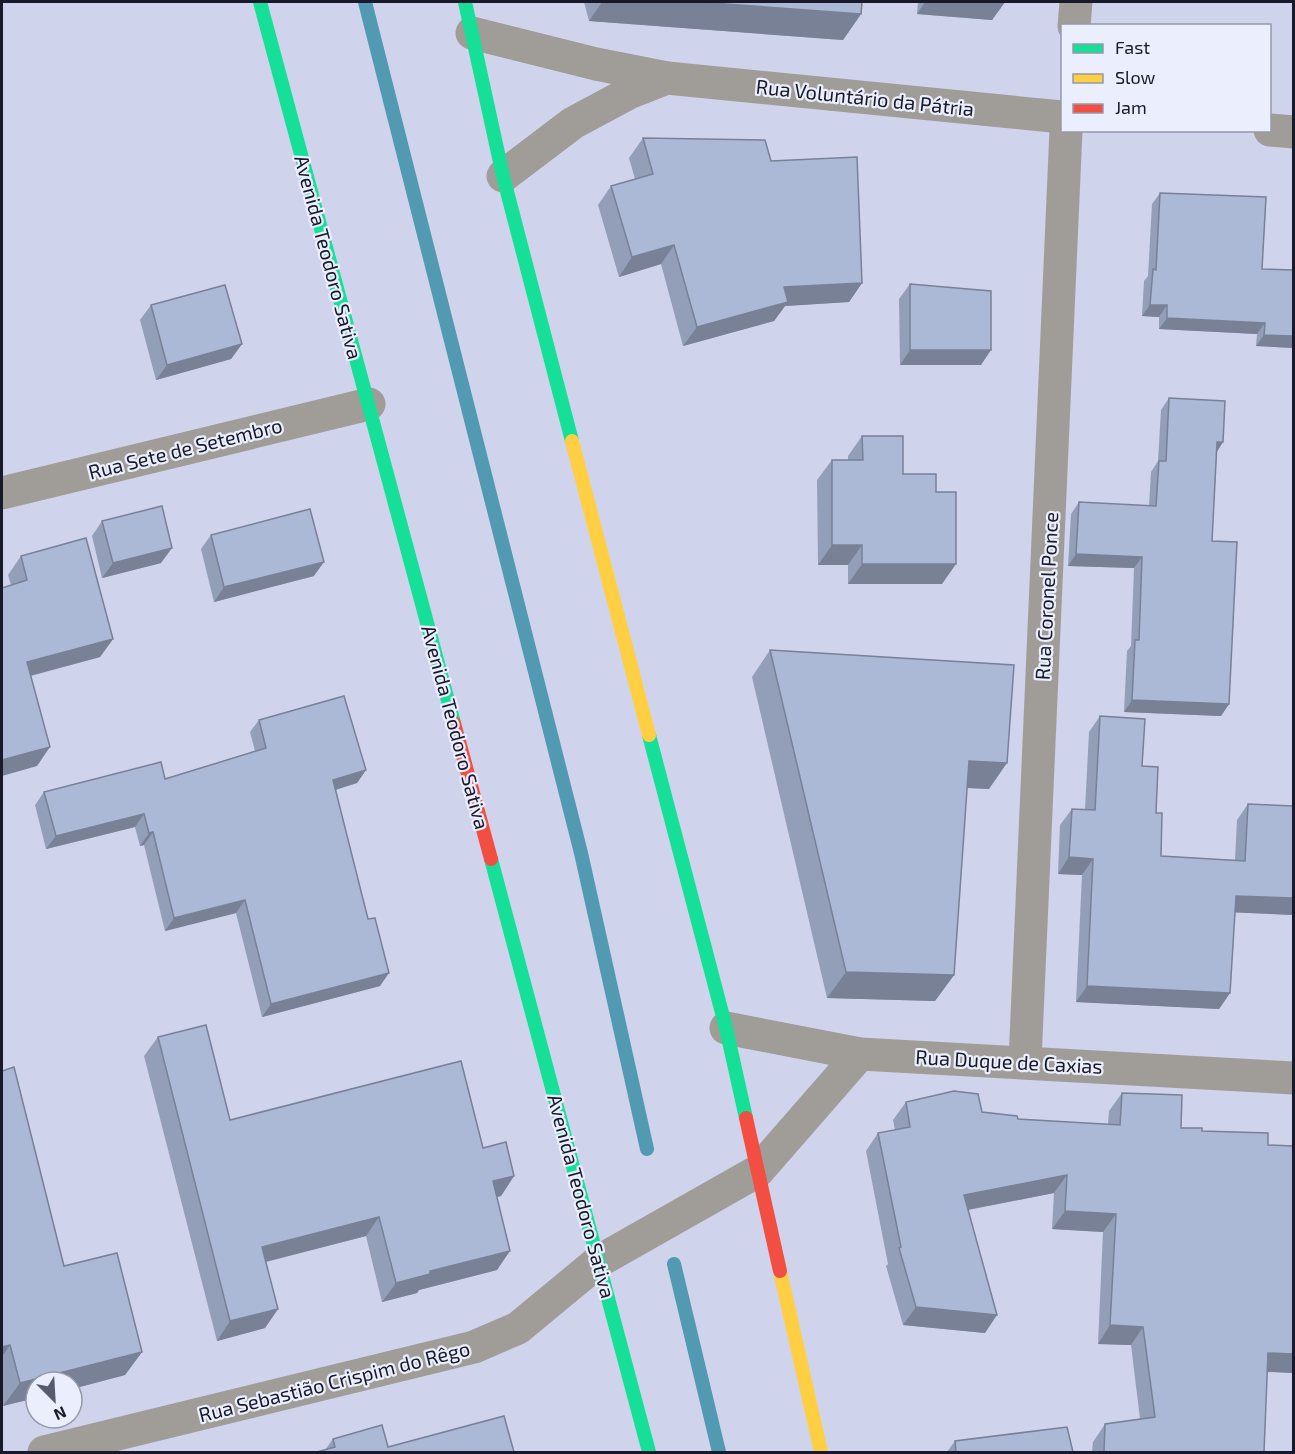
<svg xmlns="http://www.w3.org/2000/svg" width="1295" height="1454" font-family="'Exo 2',sans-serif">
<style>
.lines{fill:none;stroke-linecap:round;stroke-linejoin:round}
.stream{stroke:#529ab2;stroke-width:14}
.street{stroke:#a09d98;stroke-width:33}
.fast{stroke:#16e098;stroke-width:14}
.slow{stroke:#ffcf43;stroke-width:14}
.jam{stroke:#f24e42;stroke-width:14}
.wall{fill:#939eb8}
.shaded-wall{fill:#788196}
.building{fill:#abb8d6;stroke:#788196;stroke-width:1.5}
.labels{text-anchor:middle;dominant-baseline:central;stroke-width:4.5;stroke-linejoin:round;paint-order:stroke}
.street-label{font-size:20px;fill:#18192a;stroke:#ebeefc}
</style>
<rect width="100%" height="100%" fill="#d0d3ec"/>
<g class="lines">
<g class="stream">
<polyline points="365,2 581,853 647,1149"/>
<polyline points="674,1264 719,1452"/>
</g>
<g class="street">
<polyline points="1074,26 1076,2"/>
<polyline points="472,33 596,64 667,78 1062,117"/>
<polyline points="1270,130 1294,132"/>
<polyline points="503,176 573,123 629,93 667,78"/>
<polyline points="2,493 369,404"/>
<polyline points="726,1028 860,1054 1294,1078"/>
<polyline points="1025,1061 1066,130"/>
<polyline points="44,1452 474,1347 518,1328 599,1261 758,1171 860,1054"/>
</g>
<g class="fast">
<polyline points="260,2 454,723"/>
<polyline points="465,2 503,176 572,441"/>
<polyline points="649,735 726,1028 746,1118"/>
<polyline points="491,859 649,1452"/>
</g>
<g class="slow">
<polyline points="572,441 649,735"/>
<polyline points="780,1271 821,1452"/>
</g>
<g class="jam">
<polyline points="454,723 491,859"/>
<polyline points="746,1118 780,1271"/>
</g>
</g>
<g class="wall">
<polygon points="584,2 862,2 861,14 843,40 589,21"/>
<polygon points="918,2 1005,2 992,20 917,14"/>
<polygon points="643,138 771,161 862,283 849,302 785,306 774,321 683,346 661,264 619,277 598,205 611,186 635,179 629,158"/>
<polygon points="1160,193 1262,269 1293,270 1293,348 1256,346 1257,334 1159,329 1159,317 1142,316 1144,281 1148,276 1152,204"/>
<polygon points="910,284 981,365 900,365 899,299"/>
<polygon points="151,305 242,344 231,359 156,380 140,320"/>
<polygon points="1169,398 1223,442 1217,452 1212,541 1229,704 1221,716 1124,712 1127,651 1131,646 1134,568 1068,566 1071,514 1079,502 1149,506 1151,472 1158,461 1161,410"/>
<polygon points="862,436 903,474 936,492 942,584 848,584 848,565 818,565 817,480 832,460 848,460 848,456"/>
<polygon points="102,521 161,563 102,578 92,536"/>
<polygon points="211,535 314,576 214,602 201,549"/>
<polygon points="21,556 113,639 100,657 31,676 37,766 11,585 8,575"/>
<polygon points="770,650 989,789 967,788 954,975 935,1001 827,998 752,677"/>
<polygon points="1100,716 1142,766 1156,813 1161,856 1235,860 1237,820 1248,804 1293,915 1235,912 1230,993 1219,1009 1076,1002 1082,875 1058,874 1060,825 1072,809 1085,810 1089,732"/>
<polygon points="259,720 366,770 357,783 336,790 380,986 262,1017 236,913 165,931 144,845 140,846 135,827 46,849 35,805 44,792 165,779 255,751 250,732"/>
<polygon points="158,1037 230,1120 483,1148 514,1176 501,1196 497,1197 497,1270 419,1290 417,1293 382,1302 366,1236 266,1262 278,1309 265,1328 217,1341 144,1056"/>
<polygon points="2,1071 64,1266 142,1352 125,1375 72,1389 72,1382 3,1406 2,1399"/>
<polygon points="1122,1093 1181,1128 1202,1131 1268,1145 1293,1146 1293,1373 1267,1372 1264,1452 1092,1452 1093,1442 1105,1424 1140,1419 1131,1345 1098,1344 1103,1232 1052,1229 1054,1193 968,1210 985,1333 903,1325 886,1266 888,1264 866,1151 878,1133 895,1130 893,1120 906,1102 982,1112 1018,1119 1108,1124 1109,1111"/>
<polygon points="333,1439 388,1447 325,1450"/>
<polygon points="955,1441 1073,1452 947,1452"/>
</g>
<g class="shaded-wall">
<polygon points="602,2 698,2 861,14 843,40 589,21"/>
<polygon points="925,2 1005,2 992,20 917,14"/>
<polygon points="674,245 661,264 619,277 632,257"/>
<polygon points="862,283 849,302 785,306 774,321 683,346 697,327 784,287"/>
<polygon points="1150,305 1167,305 1159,317 1142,316"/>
<polygon points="1167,318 1265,323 1257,334 1159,329"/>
<polygon points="1264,335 1293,336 1293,348 1256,346"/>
<polygon points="242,344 231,359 156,380 167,365"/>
<polygon points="910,350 991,350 981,365 900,365"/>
<polygon points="1217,442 1223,442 1215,454"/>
<polygon points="832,545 862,545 848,565 818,565"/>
<polygon points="172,548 161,563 102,578 113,563"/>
<polygon points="1076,554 1142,557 1134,568 1068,566"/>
<polygon points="324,562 314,576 214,602 224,587"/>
<polygon points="862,564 956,564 942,584 848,584"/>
<polygon points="113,639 100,657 14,680 27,662"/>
<polygon points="1132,700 1229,704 1221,716 1124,712"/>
<polygon points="50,747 37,766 2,776 2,760"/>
<polygon points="969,761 1007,763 989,789 950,787"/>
<polygon points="366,770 357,783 324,793 333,780"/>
<polygon points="144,814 135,827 46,849 56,836"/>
<polygon points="153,832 144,845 140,846 149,833"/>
<polygon points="1069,857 1093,859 1082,875 1058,874"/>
<polygon points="1236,896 1293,898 1293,915 1224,912"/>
<polygon points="245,900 236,913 165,931 174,918"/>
<polygon points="846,972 954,975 935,1001 827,998"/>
<polygon points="389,973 380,986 262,1017 271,1004"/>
<polygon points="1087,986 1230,993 1219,1009 1076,1002"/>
<polygon points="1067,1175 1054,1193 951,1213 964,1195"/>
<polygon points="514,1176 501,1196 479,1201 493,1181"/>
<polygon points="1065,1211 1116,1214 1103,1232 1052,1229"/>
<polygon points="379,1217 366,1236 249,1266 262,1247"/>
<polygon points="510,1251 497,1270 419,1290 417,1293 382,1302 396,1283 430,1271"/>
<polygon points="916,1307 997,1315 985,1333 903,1325"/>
<polygon points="278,1309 265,1328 217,1341 230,1321"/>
<polygon points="1110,1325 1143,1327 1131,1345 1098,1344"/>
<polygon points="10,1345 2,1357 2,1347"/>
<polygon points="142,1352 125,1375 72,1389 72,1382 36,1382 36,1398 3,1406 20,1383"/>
<polygon points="1268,1353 1293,1354 1293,1373 1255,1371"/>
</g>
<g class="building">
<polygon points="698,2 862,2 861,14"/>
<polygon points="643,138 765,140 771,161 857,157 862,283 784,287 788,302 697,327 674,245 632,257 611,186 653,174"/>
<polygon points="1160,193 1266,197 1262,269 1293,270 1293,336 1264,335 1265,323 1167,318 1167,305 1150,305 1153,269 1156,270"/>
<polygon points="910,284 991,291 991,350 910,350"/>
<polygon points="225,285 242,344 167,365 151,305"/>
<polygon points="1169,398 1225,401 1223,442 1217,442 1212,541 1237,542 1229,704 1132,700 1135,640 1139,640 1142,557 1076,554 1079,502 1156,506 1159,461 1166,461"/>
<polygon points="862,436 903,436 903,474 936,474 936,492 956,492 956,564 862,564 862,545 832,545 832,460 863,460"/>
<polygon points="162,506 172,548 113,563 102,521"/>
<polygon points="310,509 324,562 224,587 211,535"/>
<polygon points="86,538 113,639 27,662 50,747 2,760 2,588 27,580 21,556"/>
<polygon points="770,650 1014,665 1007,763 969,761 954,975 846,972"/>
<polygon points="344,696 366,770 333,780 368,919 375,918 389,973 271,1004 245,900 174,918 153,832 149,833 144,814 56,836 44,792 161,762 165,779 266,748 259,720"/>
<polygon points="1100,716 1145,719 1142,766 1158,767 1156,813 1162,813 1161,856 1245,861 1248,804 1293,806 1293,898 1236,896 1230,993 1087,986 1093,859 1069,857 1072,809 1095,810"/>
<polygon points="206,1025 230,1120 461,1061 483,1148 506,1142 514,1176 493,1181 510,1251 430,1271 430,1274 396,1283 379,1217 262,1247 278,1309 230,1321 158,1037"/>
<polygon points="14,1067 64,1266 117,1253 142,1352 20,1383 10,1345 2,1347 2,1071"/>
<polygon points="954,1091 978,1094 982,1112 1017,1116 1018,1119 1120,1125 1122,1093 1182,1095 1181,1128 1202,1128 1202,1131 1268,1133 1268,1145 1293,1146 1293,1354 1268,1353 1264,1452 1104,1452 1105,1424 1155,1417 1143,1327 1110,1325 1116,1214 1065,1211 1067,1175 964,1195 997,1315 916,1307 899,1248 901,1247 878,1133 910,1127 906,1102"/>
<polygon points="504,1416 514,1452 317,1452 335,1447 333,1439 382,1425 388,1447"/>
<polygon points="1067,1427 1073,1452 956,1452 955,1441"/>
</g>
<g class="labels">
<g class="street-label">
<text transform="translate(865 97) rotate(6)">Rua Voluntário da Pátria</text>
<text transform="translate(329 257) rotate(75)">Avenida Teodoro Sativa</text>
<text transform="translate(185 448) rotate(-14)">Rua Sete de Setembro</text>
<text transform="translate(1046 596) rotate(-87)">Rua Coronel Ponce</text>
<text transform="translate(456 727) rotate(75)">Avenida Teodoro Sativa</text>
<text transform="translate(1009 1061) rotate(3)">Rua Duque de Caxias</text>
<text transform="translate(582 1196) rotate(75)">Avenida Teodoro Sativa</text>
<text transform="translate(334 1381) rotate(-14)">Rua Sebastião Crispim do Rêgo</text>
</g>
</g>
<rect width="1295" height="1454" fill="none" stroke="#18192a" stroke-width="6"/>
<rect x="1061" y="24" width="210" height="108" fill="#ebeefc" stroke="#9799a8" stroke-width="1.5"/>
<rect x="1073" y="44" width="30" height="9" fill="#16e098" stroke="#9799a8" stroke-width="1.5"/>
<text x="1115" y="54" font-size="18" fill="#18192a">Fast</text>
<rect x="1073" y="74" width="30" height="9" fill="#ffcf43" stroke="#9799a8" stroke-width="1.5"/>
<text x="1115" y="84" font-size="18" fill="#18192a">Slow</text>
<rect x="1073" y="104" width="30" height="9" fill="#f24e42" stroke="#9799a8" stroke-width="1.5"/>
<text x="1115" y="114" font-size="18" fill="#18192a">Jam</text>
<g transform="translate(54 1400) rotate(156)"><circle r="28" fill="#ebeefc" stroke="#9799a8" stroke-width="1.5"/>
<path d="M0-4.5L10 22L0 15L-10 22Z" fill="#585a6e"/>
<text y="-9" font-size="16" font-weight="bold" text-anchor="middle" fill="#18192a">N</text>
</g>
</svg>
